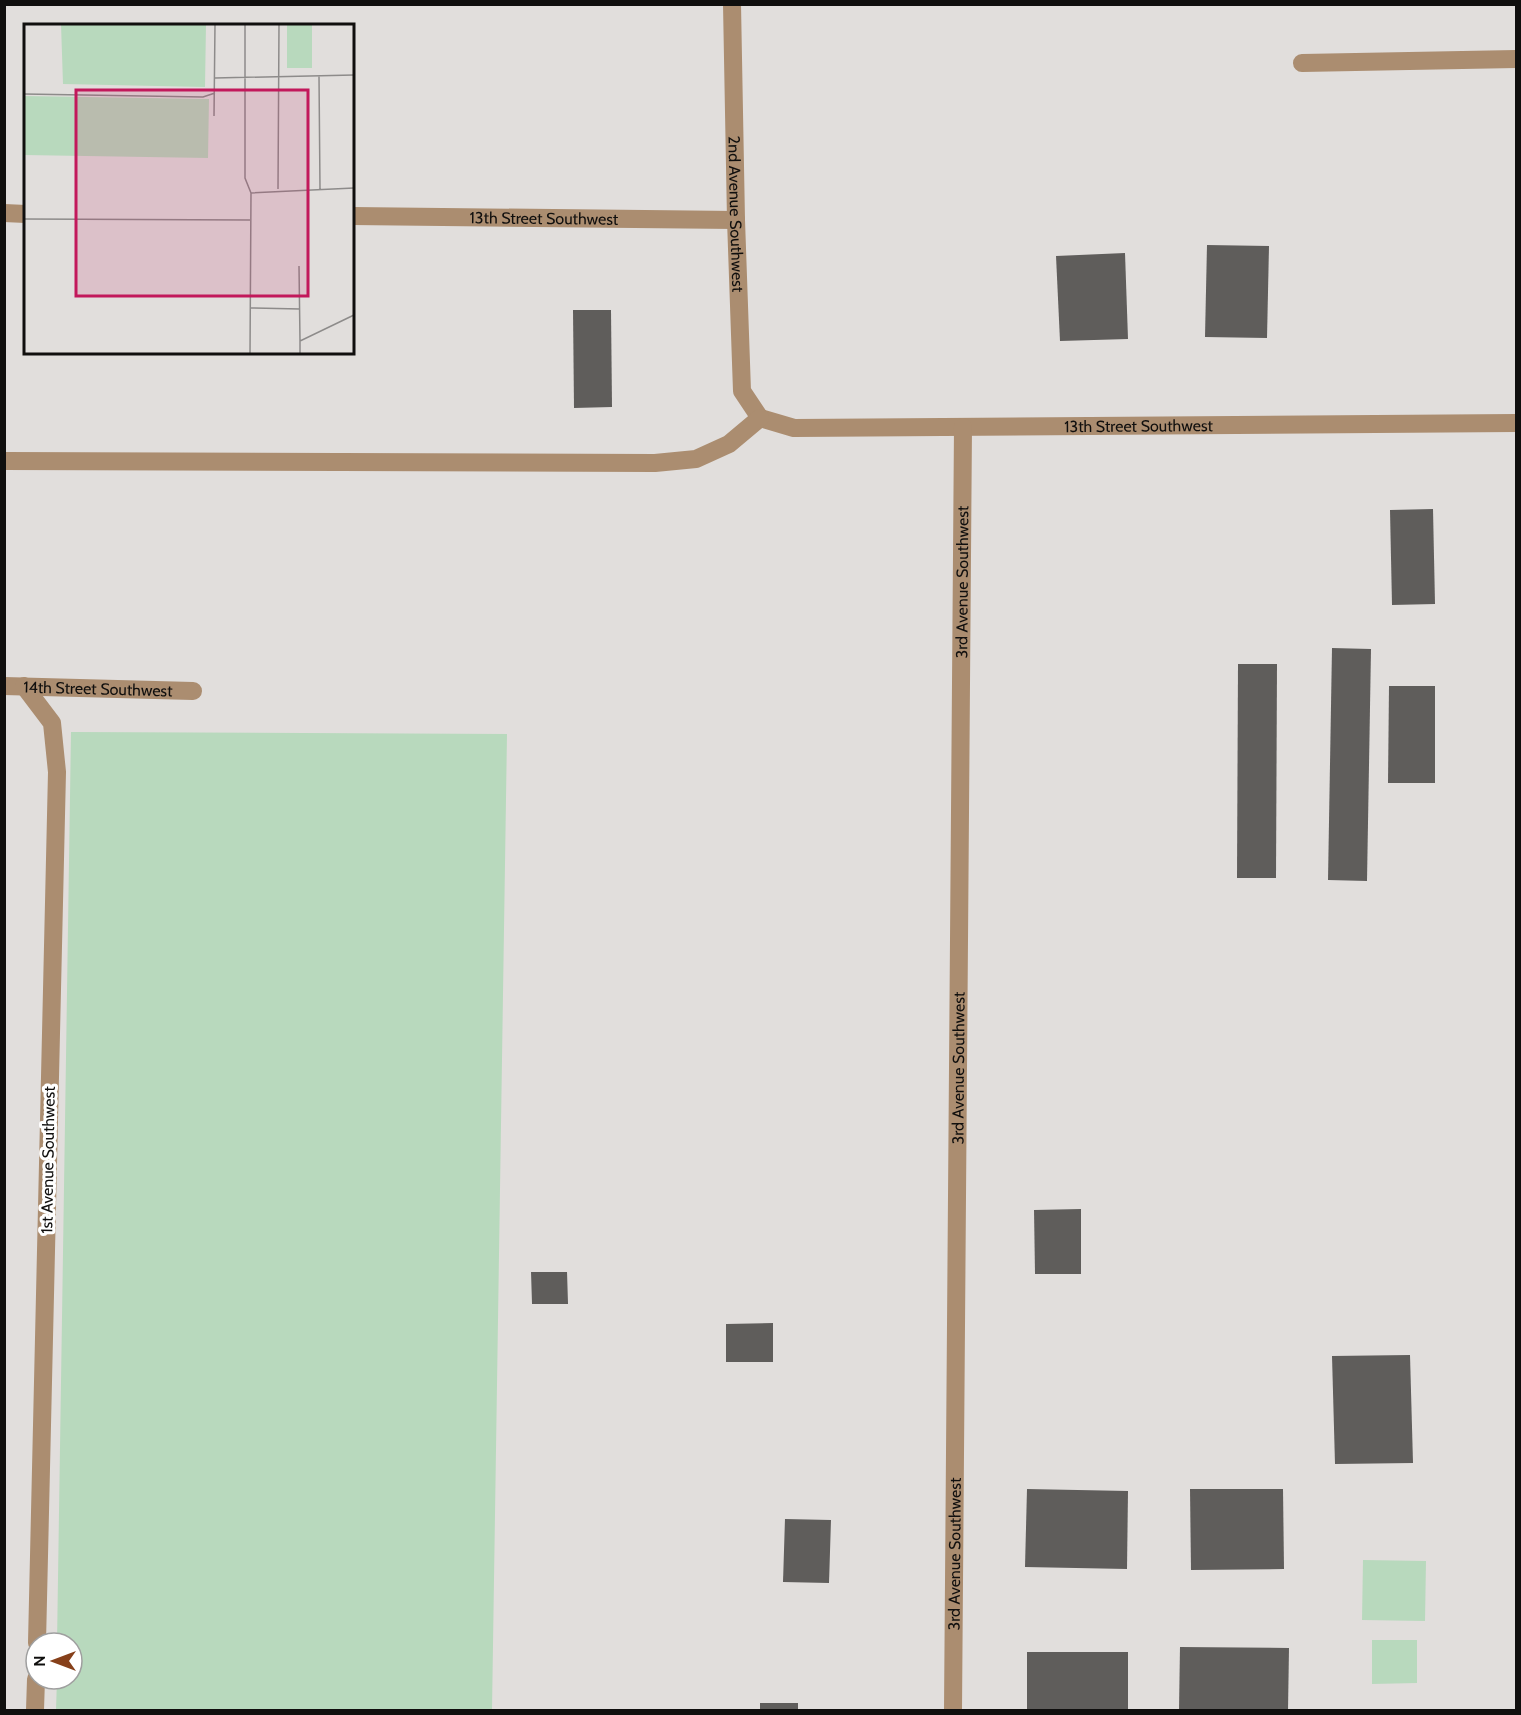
<svg xmlns="http://www.w3.org/2000/svg" width="1521" height="1715" font-family="Cabin,sans-serif">
<style>
.green{fill:#b8d9bd}
.building{fill:#5f5d5b}
.lines{fill:none;stroke-linecap:round;stroke-linejoin:round}
.minor{stroke:#ab8d70;stroke-width:18}
.labels{text-anchor:middle;dominant-baseline:central;stroke-width:6;stroke-linejoin:round;paint-order:stroke}
.street-label{font-size:16px;fill:#100f0e;stroke:#fff}
.inset-road{fill:none;stroke:#8d8b8a;stroke-width:1.5}
.view{fill:#c2185b;fill-opacity:0.15;stroke:#c2185b;stroke-width:3}
.inset-edge{fill:none;stroke:#100f0e;stroke-width:3}
</style>
<rect width="100%" height="100%" fill="#e1dedc"/>
<g class="green">
<polygon points="71,732 507,734 492,1710 56,1710 57,1679 72,1679 72,1643 57,1643"/>
<polygon points="1363,1560 1426,1561 1425,1621 1362,1620"/>
<polygon points="1372,1640 1417,1640 1417,1683 1372,1684"/>
</g>
<g class="building">
<polygon points="1207,245 1269,246 1267,338 1205,337"/>
<polygon points="1125,253 1128,339 1060,341 1056,256"/>
<polygon points="573,310 611,310 612,407 574,408"/>
<polygon points="1433,509 1435,604 1392,605 1390,510"/>
<polygon points="1332,648 1371,649 1367,881 1328,880"/>
<polygon points="1238,664 1277,664 1276,878 1237,878"/>
<polygon points="1389,686 1435,686 1435,783 1388,783"/>
<polygon points="1081,1209 1081,1274 1035,1274 1034,1210"/>
<polygon points="531,1272 567,1272 568,1304 532,1304"/>
<polygon points="773,1323 773,1362 726,1362 726,1324"/>
<polygon points="1410,1355 1413,1463 1335,1464 1332,1356"/>
<polygon points="1027,1489 1128,1491 1127,1569 1025,1567"/>
<polygon points="1190,1489 1283,1489 1284,1569 1191,1570"/>
<polygon points="785,1519 831,1520 829,1583 783,1582"/>
<polygon points="1180,1647 1289,1648 1288,1710 1179,1710"/>
<rect x="1027" y="1652" width="101" height="58"/>
<rect x="760" y="1703" width="38" height="7"/>
</g>
<g class="lines">
<g class="minor">
<path id="s1" d="M 732,4 L 736,220 L 742,391 L 760,418"/>
<polyline points="1302,63 1516,59"/>
<polyline points="4,213 26,214"/>
<path id="s2" d="M 352,216 L 736,220"/>
<path id="s3" d="M 760,418 L 794,428 L 1516,423"/>
<polyline points="4,461 655,463 696,459 729,444 760,418"/>
<path id="s4" d="M 4,686 L 193,691"/>
<polyline points="24,686 52,723 57,772 37,1643"/>
<polyline points="35,1710 36,1679"/>
<path id="s5" d="M 953,1710 L 963,427"/>
</g>
</g>
<g class="labels">
<g class="street-label">
<text stroke="none"><textPath href="#s1" startOffset="210">2nd Avenue Southwest</textPath></text>
<text stroke="none"><textPath href="#s2" startOffset="192">13th Street Southwest</textPath></text>
<text stroke="none"><textPath href="#s3" startOffset="380">13th Street Southwest</textPath></text>
<text stroke="none"><textPath href="#s5" startOffset="1128">3rd Avenue Southwest</textPath></text>
<text stroke="none"><textPath href="#s4" startOffset="94">14th Street Southwest</textPath></text>
<text stroke="none"><textPath href="#s5" startOffset="642">3rd Avenue Southwest</textPath></text>
<text transform="translate(48 1160) rotate(-89)">1st Avenue Southwest</text>
<text stroke="none"><textPath href="#s5" startOffset="156">3rd Avenue Southwest</textPath></text>
</g>
</g>
<g transform="translate(24 24)">
<rect width="330" height="330" fill="#e1dedc"/>
<path d="M 37,0 L 182,0 L 181,63 L 39,60 ZM 263,0 L 288,0 L 288,44 L 263,44 ZM 0,72 L 185,75 L 184,134 L 0,131 Z" fill="#b8d9bd"/>
<path class="inset-road" d="M 221,0 L 221,154 L 227,169M 295,52 L 296,165M 191,54 L 330,51M 0,70 L 179,73 L 191,69M 190,92 L 191,0M 254,165 L 255,0M 227,169 L 330,164M 0,195 L 226,196M 275,242 L 276,317M 227,284 L 276,285M 226,330 L 227,169M 276,330 L 276,317 L 330,291"/>
<path class="view" d="M 52,66 L 284,66 L 284,272 L 52,272 Z"/>
<rect width="330" height="330" class="inset-edge"/>
</g>
<rect width="1521" height="1715" fill="none" stroke="#100f0e" stroke-width="12"/>
<g transform="translate(54 1661) rotate(270)"><circle r="28" fill="#ffffff" stroke="#9f9f9f" stroke-width="1.5"/>
<path d="M0-4.5L10 22L0 15L-10 22Z" fill="#86401a"/>
<text y="-9" font-size="16" font-weight="bold" text-anchor="middle" fill="#100f0e">N</text>
</g>
</svg>
